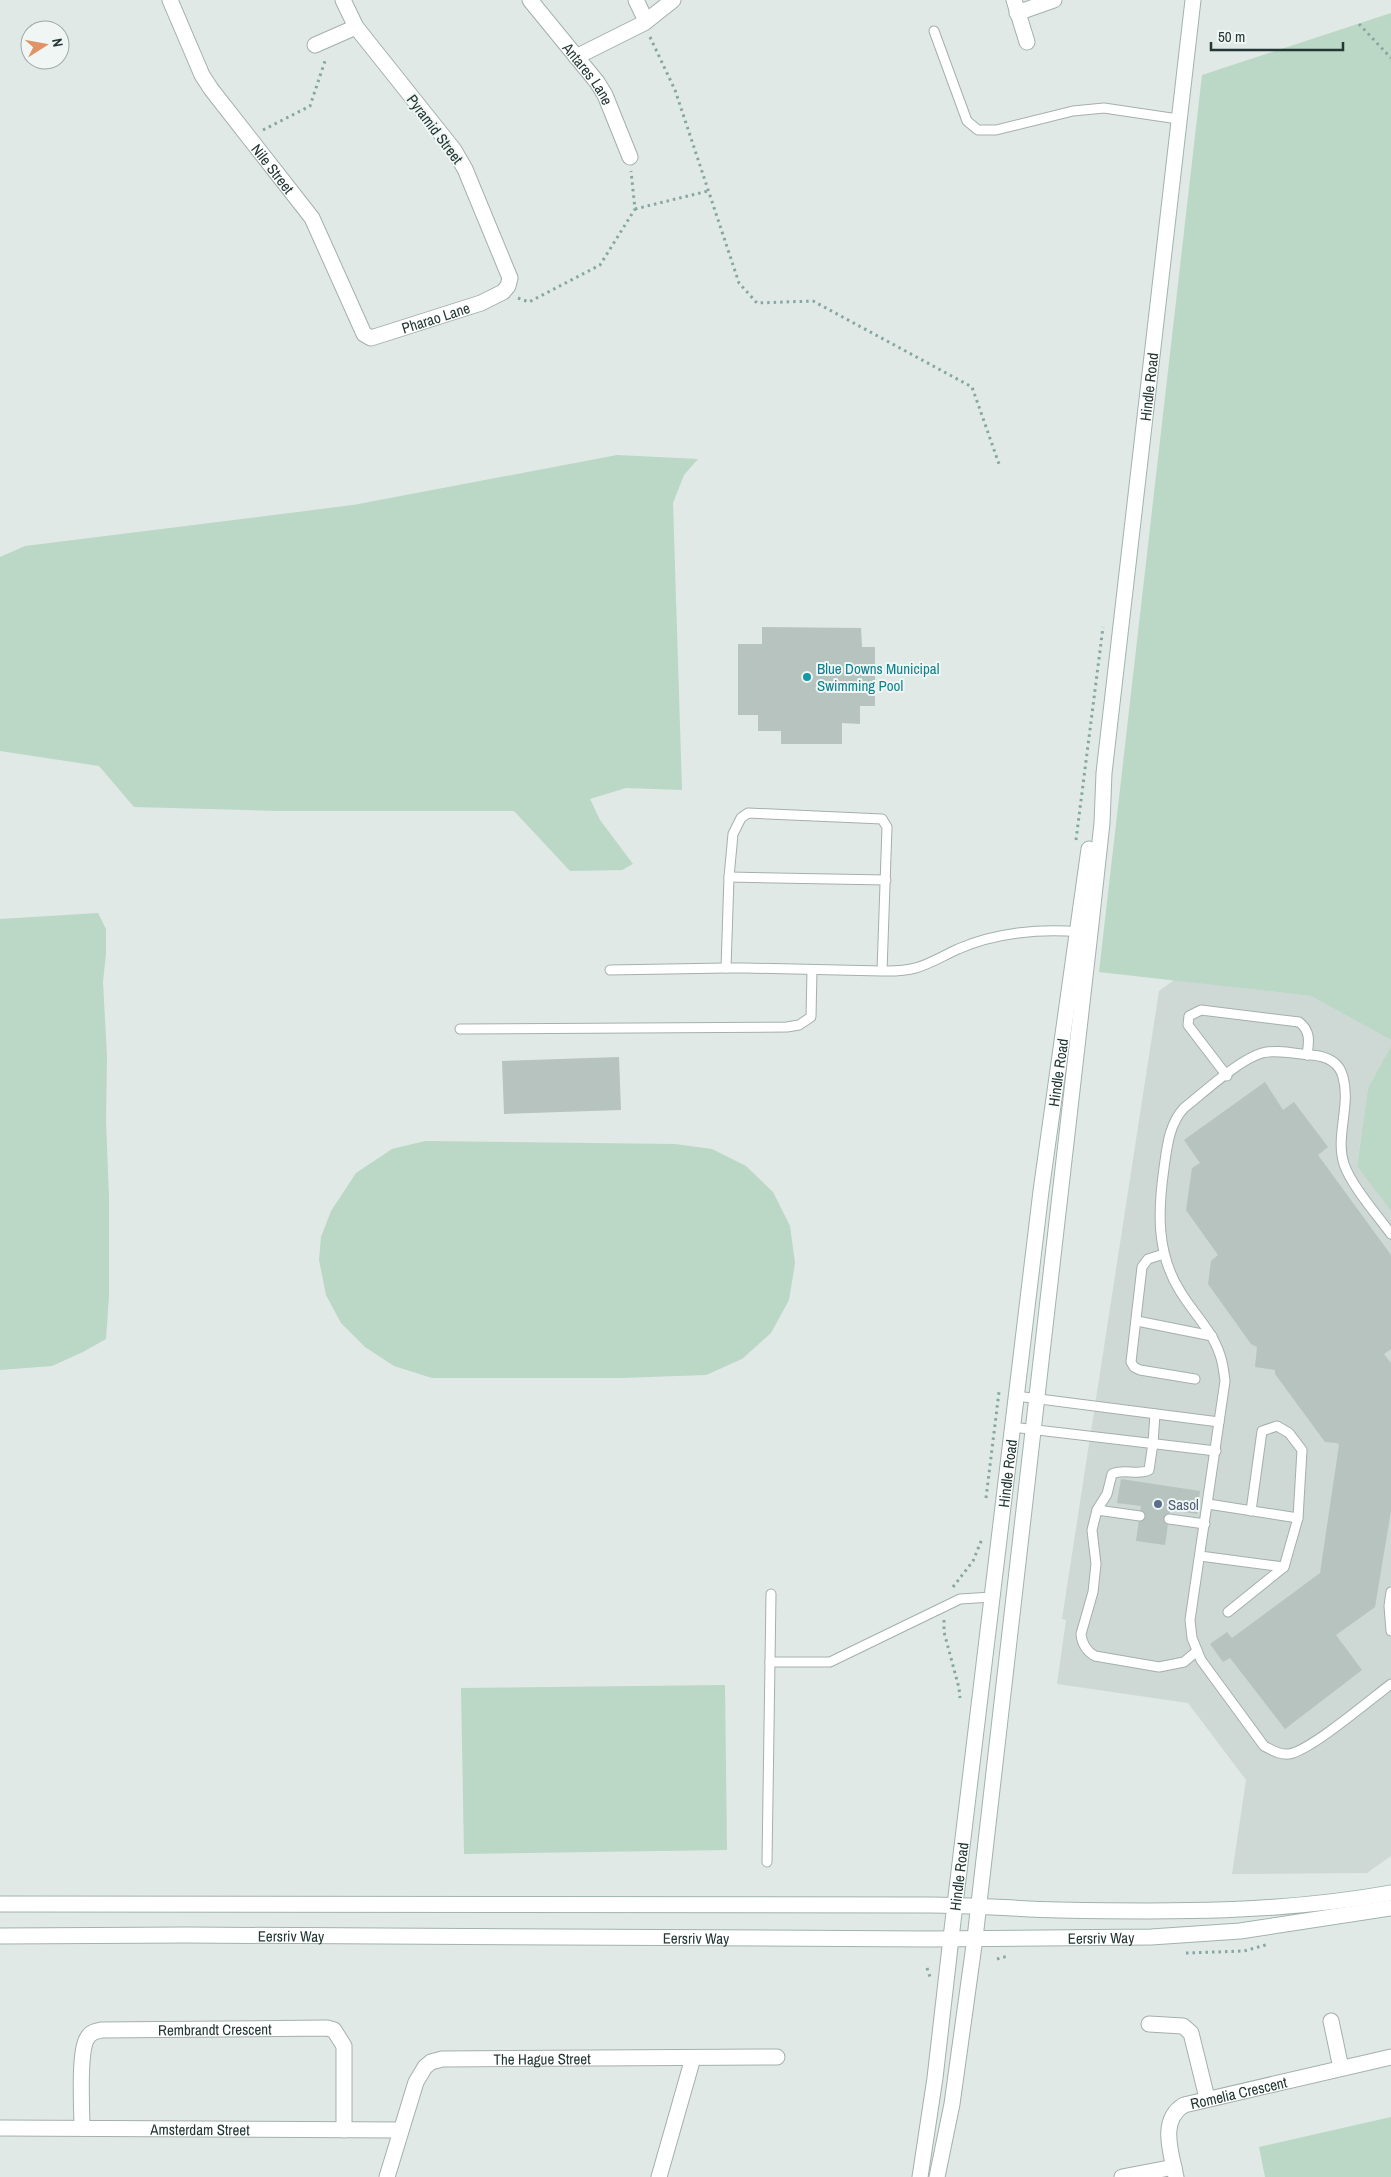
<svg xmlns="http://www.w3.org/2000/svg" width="1391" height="2177" font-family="'Archivo Narrow',sans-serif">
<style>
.built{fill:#ced8d5}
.green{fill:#bbd7c6}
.building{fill:#b6c3bf}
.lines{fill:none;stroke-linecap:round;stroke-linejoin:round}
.service-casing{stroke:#a4b0ad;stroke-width:11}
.minor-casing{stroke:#a4b0ad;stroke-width:17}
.tertiary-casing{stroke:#a4b0ad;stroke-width:17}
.secondary-casing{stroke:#a1b3ae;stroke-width:17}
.path{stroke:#84a8a1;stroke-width:3;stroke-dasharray:2.5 4;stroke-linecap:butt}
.service{stroke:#fff;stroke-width:9}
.minor{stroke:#fff;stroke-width:15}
.tertiary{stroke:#fff;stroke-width:15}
.secondary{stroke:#fff;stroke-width:15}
.culture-dot{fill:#0f9aa8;stroke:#f0f6f4;stroke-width:2}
.service-dot{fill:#5c6f8a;stroke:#f0f6f4;stroke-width:2}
.labels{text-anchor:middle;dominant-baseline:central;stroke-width:4;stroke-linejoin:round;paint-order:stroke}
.street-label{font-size:15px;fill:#233734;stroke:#f0f6f4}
.culture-label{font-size:15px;fill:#0d838f;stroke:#f0f6f4;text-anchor:start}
.service-label{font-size:15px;fill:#4e5e75;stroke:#f0f6f4;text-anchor:start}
</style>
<rect width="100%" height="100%" fill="#e0e9e6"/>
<polygon class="built" points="1174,980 1311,996 1391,1040 1391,1046 1368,1088 1357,1165 1391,1211 1391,1856 1367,1873 1232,1874 1246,1780 1188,1703 1057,1684 1066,1620 1062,1619 1159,991"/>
<g class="green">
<polygon points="1391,13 1391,1040 1311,996 1099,972 1202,75"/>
<polygon points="617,455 698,459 684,475 673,503 682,790 626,788 590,799 600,820 633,864 622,870 570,871 514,811 281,811 134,807 99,766 0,751 0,557 25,546 353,505"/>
<polygon points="98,913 106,929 106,953 103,982 107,1057 106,1120 109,1198 109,1296 106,1339 83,1352 52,1366 0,1370 0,919"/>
<polygon points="1391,1046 1391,1211 1357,1166 1368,1088"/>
<polygon points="425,1141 675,1144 712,1149 746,1166 773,1192 790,1226 795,1263 789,1300 771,1333 742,1359 706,1375 620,1378 432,1378 394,1366 365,1347 341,1323 326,1295 319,1260 321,1237 331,1211 356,1173 392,1149"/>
<polygon points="725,1685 727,1850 464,1854 461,1688"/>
<polygon points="1391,2117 1391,2177 1265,2177 1259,2147"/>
</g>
<g class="building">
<polygon points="762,627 861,628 862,647 875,647 875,706 860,706 860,724 842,723 842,744 781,744 781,731 758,731 758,715 738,715 738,644 762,644"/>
<polygon points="619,1057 621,1110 504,1114 502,1061"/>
<polygon points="1265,1082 1283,1110 1294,1102 1328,1147 1318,1155 1391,1255 1391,1349 1384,1354 1391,1363 1391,1511 1375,1607 1336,1635 1362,1670 1285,1729 1230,1658 1223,1662 1210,1644 1227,1632 1232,1638 1320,1573 1339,1445 1337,1443 1325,1442 1275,1374 1275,1370 1255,1367 1257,1347 1251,1344 1208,1284 1211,1261 1218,1255 1186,1210 1192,1168 1200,1163 1184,1140"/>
<polygon points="1121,1479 1200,1491 1197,1514 1170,1510 1165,1545 1136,1541 1141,1506 1117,1503"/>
</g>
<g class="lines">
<defs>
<g id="service">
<polyline points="934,31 967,121 978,130 996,130 1073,111 1104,108 1178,119"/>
<polyline points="729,877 886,880"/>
<polyline points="610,970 726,968"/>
<path d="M 882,971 L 887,827 L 882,819 L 748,813 L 741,818 L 733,834 L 729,877 L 726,968 L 745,968 L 882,971 C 919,972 926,964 958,949 C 995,933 1040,928 1080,932"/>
<polyline points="460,1029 787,1027 799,1025 811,1017 812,970"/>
<path d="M 1227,1076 L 1188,1025 L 1189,1016 L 1201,1010 L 1299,1022 C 1311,1031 1309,1042 1307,1055"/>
<path d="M 1391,1234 C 1377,1215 1351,1185 1344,1164 C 1335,1136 1351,1106 1343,1077 C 1339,1061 1326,1056 1311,1055 C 1296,1054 1277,1049 1262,1053 C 1240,1059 1203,1093 1184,1108 C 1169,1124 1167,1147 1164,1168 C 1158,1210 1156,1253 1180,1291 C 1193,1313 1212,1330 1220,1355 C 1223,1363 1224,1373 1225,1381 L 1190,1620 L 1192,1638 L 1201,1660 L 1264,1746 C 1272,1750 1279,1755 1289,1754 C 1310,1751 1371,1699 1391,1684"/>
<polyline points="1164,1254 1148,1259 1142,1267 1131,1362 1134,1367 1140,1370 1195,1379"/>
<polyline points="1137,1321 1212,1336"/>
<polyline points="1016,1396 1219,1422"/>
<path d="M 1155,1414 L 1153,1443 L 1149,1470 C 1138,1476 1123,1468 1112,1474 L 1107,1494 L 1097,1510 L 1092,1530 L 1096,1564 L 1093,1592 L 1081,1634 C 1082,1644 1086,1651 1095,1656 L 1159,1667 L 1184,1662 L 1197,1651"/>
<polyline points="1012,1427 1216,1451"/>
<polyline points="1208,1504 1298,1518"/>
<polyline points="1097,1510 1140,1516"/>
<polyline points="1169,1519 1205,1524"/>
<polyline points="1200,1556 1284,1567"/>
<polyline points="1391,1592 1389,1606 1391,1631"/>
<polyline points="1228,1612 1284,1567 1298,1518 1302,1450 1289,1433 1277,1426 1262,1431 1251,1511"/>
<polyline points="770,1662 830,1662 960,1599 992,1597"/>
<polyline points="767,1862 771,1594"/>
</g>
<g id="minor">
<path id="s1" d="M 170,0 L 202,75 L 211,89 L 312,218 L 364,334 L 371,338 L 481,303 L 503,292 L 508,286 L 510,278 L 465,169 L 454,150 L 356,27 L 343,0"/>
<path id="s2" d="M 530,0 L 597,82 L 605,95 L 630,157"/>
<polyline points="636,0 646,21"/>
<polyline points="1014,0 1027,42"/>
<polyline points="1017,13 1054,0"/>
<polyline points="315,45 356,27"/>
<polyline points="576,57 644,23 673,0"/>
<polyline points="1331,2021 1341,2068"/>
<polyline points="1149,2024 1183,2026 1191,2033 1207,2098"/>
<path id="s3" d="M 0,2128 L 400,2130"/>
<path id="s4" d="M 82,2128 C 82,2110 78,2049 88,2037 C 91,2032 96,2031 102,2030 L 327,2028 L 334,2030 L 344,2046 L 344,2130"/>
<path id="s5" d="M 387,2177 L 416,2082 L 425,2067 L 431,2062 L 442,2059 L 777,2057"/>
<polyline points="659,2177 693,2058"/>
<polyline points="1122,2177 1174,2167"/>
<path id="s6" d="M 1176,2177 C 1171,2152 1159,2120 1184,2105 L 1391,2057"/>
</g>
<g id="tertiary">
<polyline points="920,2177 935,2078 951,1938"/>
<polyline points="937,2177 952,2104 975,1938"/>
</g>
<g id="secondary">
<path d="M 0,1904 L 930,1905 C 973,1905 1016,1909 1059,1910 C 1170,1912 1281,1913 1391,1893"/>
<path id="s7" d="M 0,1936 L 186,1935 L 929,1939 L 1151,1937 L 1240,1931 L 1391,1908"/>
<path id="s8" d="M 951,1938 L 1041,1191 L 1089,849"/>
<path id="s9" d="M 975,1938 L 1090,933 L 1102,823 L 1104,773 L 1193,0"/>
</g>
</defs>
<use href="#service" class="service-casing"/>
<use href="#minor" class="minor-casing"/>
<use href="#tertiary" class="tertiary-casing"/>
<use href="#secondary" class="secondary-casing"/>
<g class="path">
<polyline points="1359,24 1391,58"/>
<polyline points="650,37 675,90 739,283 757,303 813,301 972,387 999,464"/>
<polyline points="263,130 310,106 326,58"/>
<polyline points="635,209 708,191"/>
<polyline points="518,298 529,302 600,265 635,209 631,171"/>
<polyline points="1076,840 1103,627"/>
<polyline points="986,1498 999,1392"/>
<polyline points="953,1587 973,1561 982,1539"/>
<polyline points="944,1620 944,1632 959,1688 960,1698"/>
<polyline points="1186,1953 1244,1951 1269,1944"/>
<polyline points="997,1959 1008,1956"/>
<polyline points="927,1968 930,1977"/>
</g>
<use href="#service" class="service"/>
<use href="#minor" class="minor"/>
<use href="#tertiary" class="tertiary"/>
<use href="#secondary" class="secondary"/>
</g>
<circle class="culture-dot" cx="807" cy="677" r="5"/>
<circle class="service-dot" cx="1158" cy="1504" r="5"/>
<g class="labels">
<g class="street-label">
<text stroke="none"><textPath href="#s2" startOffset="94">Antares Lane</textPath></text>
<text transform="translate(435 129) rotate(53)">Pyramid Street</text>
<text stroke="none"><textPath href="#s1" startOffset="199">Nile Street</textPath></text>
<text stroke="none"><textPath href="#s1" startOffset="465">Pharao Lane</textPath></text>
<text stroke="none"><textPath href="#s9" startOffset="1561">Hindle Road</textPath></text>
<text stroke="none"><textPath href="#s8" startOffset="872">Hindle Road</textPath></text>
<text stroke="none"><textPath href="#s8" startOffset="468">Hindle Road</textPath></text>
<text stroke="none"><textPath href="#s8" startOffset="62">Hindle Road</textPath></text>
<text stroke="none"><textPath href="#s7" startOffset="291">Eersriv Way</textPath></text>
<text stroke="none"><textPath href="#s7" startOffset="1101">Eersriv Way</textPath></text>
<text stroke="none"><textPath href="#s7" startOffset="696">Eersriv Way</textPath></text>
<text stroke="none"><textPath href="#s4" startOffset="221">Rembrandt Crescent</textPath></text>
<text stroke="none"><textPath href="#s5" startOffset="236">The Hague Street</textPath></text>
<text stroke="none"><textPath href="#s6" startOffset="134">Romelia Crescent</textPath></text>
<text stroke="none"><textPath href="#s3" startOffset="200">Amsterdam Street</textPath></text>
</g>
<g class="culture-label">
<text x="817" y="668">Blue Downs Municipal<tspan x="817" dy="17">Swimming Pool</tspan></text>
</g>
<g class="service-label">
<text x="1168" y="1504">Sasol</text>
</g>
</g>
<g transform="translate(45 45) rotate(79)"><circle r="24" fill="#f0f6f4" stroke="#9eaaa7"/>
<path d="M0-4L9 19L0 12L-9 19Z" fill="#df9367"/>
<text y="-8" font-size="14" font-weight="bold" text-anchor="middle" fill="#233734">N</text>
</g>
<path d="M1211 42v8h132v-8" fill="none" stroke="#233734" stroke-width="2.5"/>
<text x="1218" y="42" font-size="15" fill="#233734" stroke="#f0f6f4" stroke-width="4" paint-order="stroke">50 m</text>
</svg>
